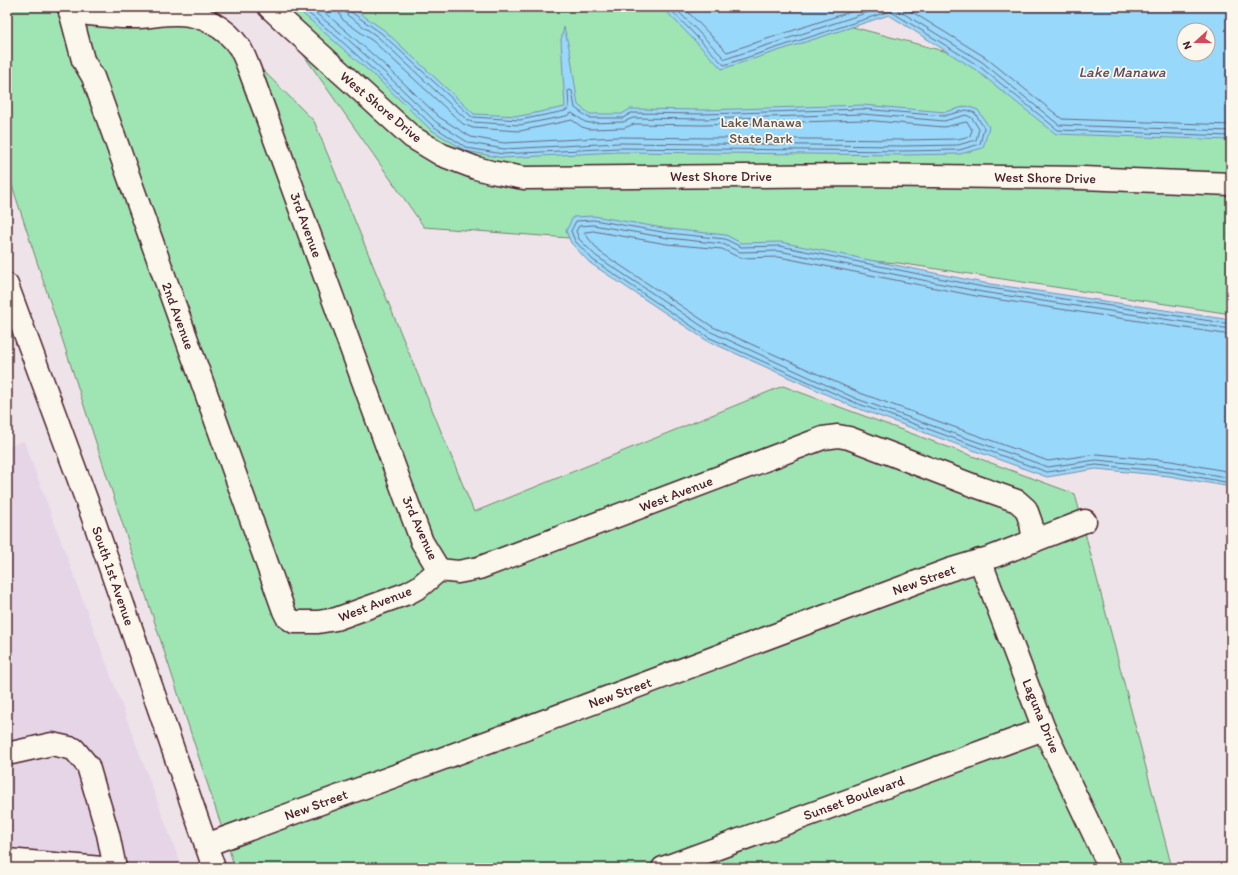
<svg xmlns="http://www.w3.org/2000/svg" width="1238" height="875" font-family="Itim,sans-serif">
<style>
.built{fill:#e5d5e7}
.green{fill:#9fe5b3;stroke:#74826f}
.water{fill:#98d8fa;stroke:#798ea7;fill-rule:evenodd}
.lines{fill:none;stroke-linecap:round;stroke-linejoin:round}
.shore{stroke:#69697e;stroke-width:1}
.minor-casing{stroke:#4a1f2b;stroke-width:25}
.minor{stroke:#fbf7ec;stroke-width:22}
.labels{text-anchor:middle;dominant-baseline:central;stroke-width:3.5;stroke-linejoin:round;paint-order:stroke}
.street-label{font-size:14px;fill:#4a1f2b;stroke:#fbf7ec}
.park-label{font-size:14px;fill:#5f504d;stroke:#fbf7ec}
.water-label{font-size:15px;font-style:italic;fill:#5e4d5f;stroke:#fbf7ec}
</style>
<rect width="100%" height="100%" fill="#eee3e9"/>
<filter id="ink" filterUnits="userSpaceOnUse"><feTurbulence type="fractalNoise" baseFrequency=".025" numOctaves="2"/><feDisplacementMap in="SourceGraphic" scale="8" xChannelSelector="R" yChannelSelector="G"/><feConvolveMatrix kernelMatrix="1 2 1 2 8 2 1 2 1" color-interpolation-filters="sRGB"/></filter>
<g filter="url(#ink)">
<polygon class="built" points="24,441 182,868 7,868 7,447"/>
<g class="green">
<polygon points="7,7 199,7 314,121 474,512 783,386 1075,494 1172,868 235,868 7,170"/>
<polygon points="270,7 777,7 1231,127 1231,314 898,263 424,227"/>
</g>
<g class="water">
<polygon points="295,7 351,7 384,30 474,114 520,116 565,107 561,40 564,27 570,52 578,105 590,114 622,114 630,109 704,110 863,105 945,112 967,106 978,110 989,127 983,148 960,154 903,155 618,152 503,158 466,151 430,129 378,79"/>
<path d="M 662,7 L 1231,7 L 1231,140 L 1056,134 L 976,70 L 889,15 L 722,69 ZM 1184,30 L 1208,30 L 1208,54 L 1184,54 Z"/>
<polygon points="594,216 669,229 726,235 741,243 780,242 984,283 1231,320 1231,487 1169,476 1096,469 1047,477 854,407 706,340 590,263 571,243 566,231 573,217"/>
</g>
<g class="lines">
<g class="shore">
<polyline points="301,7 338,38 380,76 433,126 467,148 503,154 618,148 903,151 959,150 980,144 984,128 975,113 967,110 944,116 863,109 704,114 631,113 623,118 589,118 575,108 572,91 570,90 568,91 569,108 565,111 520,120 472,117 381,33 351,12 349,7"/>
<polyline points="308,7 342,34 384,72 436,122 469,143 504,149 618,143 903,146 958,145 976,140 979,129 972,118 966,115 944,121 863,114 704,119 633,118 623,122 590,123 585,122 572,113 566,116 520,125 472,122 467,120 378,37 347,15 345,11 344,7"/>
<polyline points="318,7 345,30 388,68 439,117 471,137 504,143 617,137 903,140 958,139 970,136 972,130 968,123 966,122 944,127 863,120 704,125 634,124 624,128 589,129 582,127 572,120 520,131 473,128 463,124 374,42 343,20 340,15 338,7"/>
<polyline points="668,7 724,65 890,11 979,66 1058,130 1231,136"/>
<polyline points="674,7 725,59 884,7"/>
<polyline points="683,7 727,52 865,7"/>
<polyline points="893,7 982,62 1059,125 1231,131"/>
<polyline points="904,7 985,57 1062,119 1231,125"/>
<polyline points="1231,324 983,287 780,246 741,247 725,239 668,233 594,220 576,221 571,231 575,241 593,260 708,337 856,403 1047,472 1096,465 1170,472 1231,483"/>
<polyline points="1231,329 982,292 779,251 740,252 723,244 668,238 593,225 579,226 576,231 579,239 596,256 711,332 857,399 1048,467 1096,460 1170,467 1231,478"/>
<polyline points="1231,335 981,297 779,257 740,258 722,249 667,244 593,231 585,232 584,233 600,252 713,327 860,393 1048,461 1097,454 1171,461 1231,472"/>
</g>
<defs>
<g id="minor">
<polyline points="69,7 83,60 93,77 284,611 287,617 294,622 318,622 336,619 408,593 419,587 439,570 458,572 479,568 823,438 838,436 849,438 972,485 1017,501 1026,509 1031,523 1034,541"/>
<polyline points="269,7 285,22 412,137 442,155 476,168 491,172 524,178 859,175 1082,178 1231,184"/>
<path d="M 70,12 C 92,14 114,18 135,17 C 148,17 161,14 175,14 C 200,13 226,27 240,48 C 244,55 247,63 250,71 L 413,518 L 422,542 L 439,570"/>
<polyline points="7,285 92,515 214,868"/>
<polyline points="980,560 1044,729 1110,868"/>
<polyline points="7,754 52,744 74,749 88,766 108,834 115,868"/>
<polyline points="206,845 496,739 949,570 992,557 1085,521"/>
<polyline points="7,860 102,868"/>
<polyline points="663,868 1044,729"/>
</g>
</defs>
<use href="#minor" class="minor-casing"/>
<use href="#minor" class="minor"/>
</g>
</g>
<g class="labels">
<g class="street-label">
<text transform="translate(381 107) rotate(40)">West Shore Drive</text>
<text x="721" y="176">West Shore Drive</text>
<text transform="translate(1045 178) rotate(1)">West Shore Drive</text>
<text transform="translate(306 225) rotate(70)">3rd Avenue</text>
<text transform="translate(178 316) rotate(70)">2nd Avenue</text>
<text transform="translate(676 494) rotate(-21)">West Avenue</text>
<text transform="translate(420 528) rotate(66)">3rd Avenue</text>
<text transform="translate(113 576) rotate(71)">South 1st Avenue</text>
<text transform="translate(924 580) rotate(-20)">New Street</text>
<text transform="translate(375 604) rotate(-21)">West Avenue</text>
<text transform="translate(620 693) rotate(-20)">New Street</text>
<text transform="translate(1041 716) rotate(68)">Laguna Drive</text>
<text transform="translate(854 798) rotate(-20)">Sunset Boulevard</text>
<text transform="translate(316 805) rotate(-20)">New Street</text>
</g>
<g class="park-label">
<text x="761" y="122">Lake Manawa<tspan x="761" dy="16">State Park</tspan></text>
</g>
<g class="water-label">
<text x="1122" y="72">Lake Manawa</text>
</g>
</g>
<rect width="1238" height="875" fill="none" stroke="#fbf7ec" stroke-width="24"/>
<rect x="12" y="12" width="1214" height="851" fill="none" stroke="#4a1f2b" stroke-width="1.5" filter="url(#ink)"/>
<g transform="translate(1196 42) rotate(249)"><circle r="19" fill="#fbf7ec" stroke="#b4a19f"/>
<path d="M0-3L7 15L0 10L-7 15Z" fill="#d1495b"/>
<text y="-6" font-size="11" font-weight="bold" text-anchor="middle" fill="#4a1f2b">N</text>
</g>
</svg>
